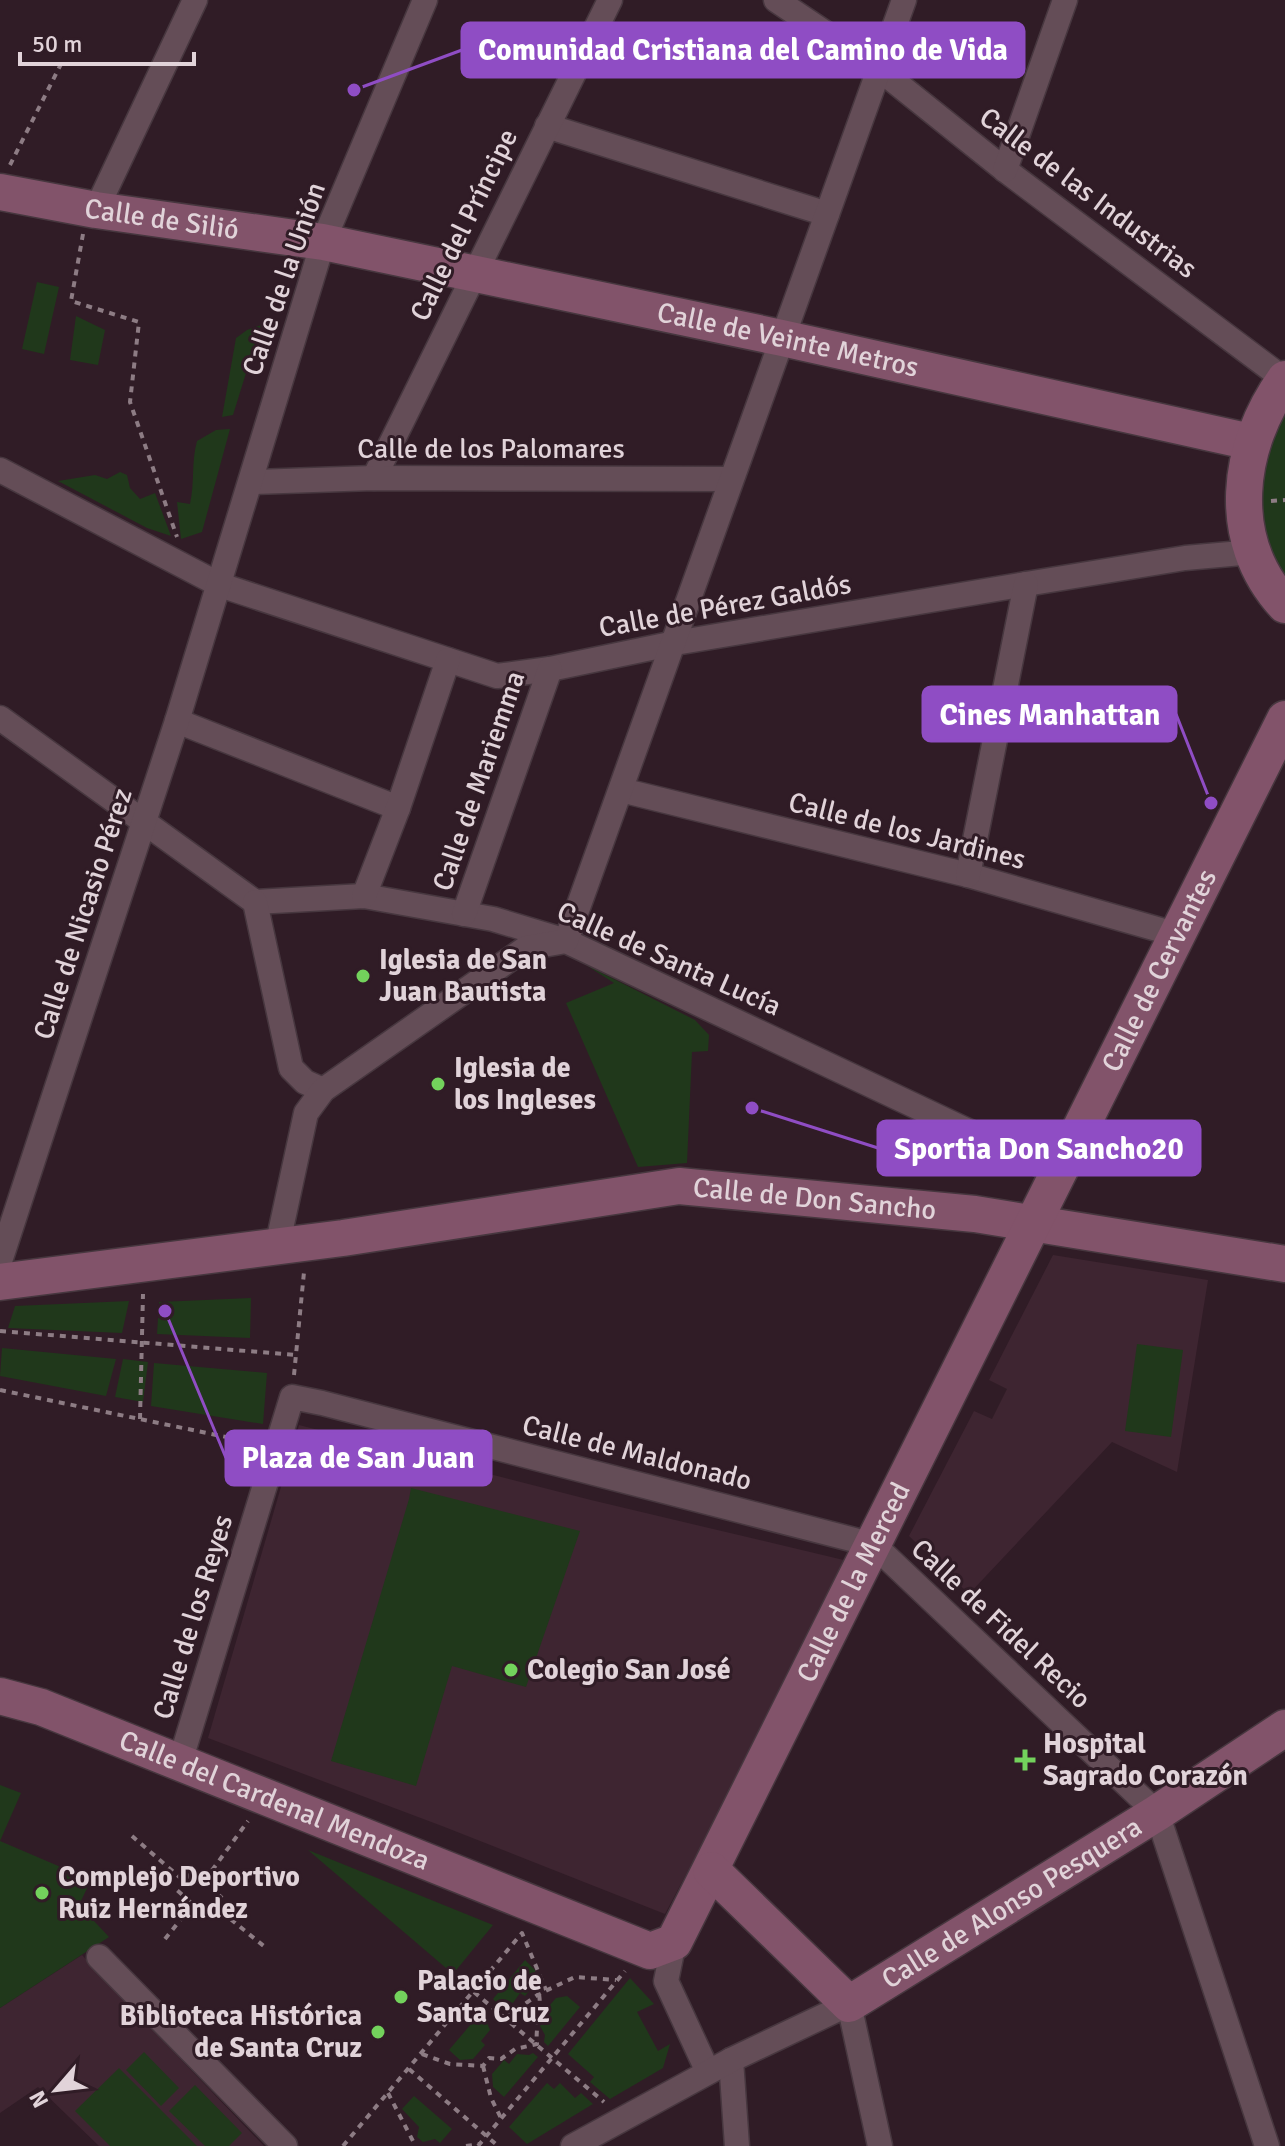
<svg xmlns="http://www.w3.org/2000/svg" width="1285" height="2146" font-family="Signika,sans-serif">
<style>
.built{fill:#3e2531}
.green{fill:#20381b}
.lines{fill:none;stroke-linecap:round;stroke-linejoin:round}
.street-casing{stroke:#47373f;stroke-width:27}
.secondary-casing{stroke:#47373f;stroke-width:39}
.path{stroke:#8d7c84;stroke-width:4;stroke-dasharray:6 6;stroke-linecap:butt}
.street{stroke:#644d57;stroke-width:24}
.secondary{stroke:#82536a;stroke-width:36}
.poi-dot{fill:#73d25c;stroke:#301c26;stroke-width:3}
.labels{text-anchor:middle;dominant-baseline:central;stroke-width:6;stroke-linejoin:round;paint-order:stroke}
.street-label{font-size:28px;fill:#e1d3d9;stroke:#301c26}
.poi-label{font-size:28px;font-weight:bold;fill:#e1d3d9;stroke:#301c26;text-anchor:start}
.leader{fill:none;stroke:#8f4dc4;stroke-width:3}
.callout-dot{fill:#8f4dc4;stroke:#301c26;stroke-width:3}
.callout{fill:#8f4dc4;stroke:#8f4dc4;stroke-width:3}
.callout-label{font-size:30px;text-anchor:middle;font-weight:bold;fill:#fff}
</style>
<rect width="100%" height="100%" fill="#301c26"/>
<g class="built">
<polygon points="1053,1255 1208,1280 1177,1472 1112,1442 969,1594 909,1536 974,1411 992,1419 1007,1389 989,1380"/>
<polygon points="299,1425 591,1500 852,1562 665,1914 442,1826 208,1738"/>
<polygon points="82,1955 139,2016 264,2146 99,2146 38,2087 0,2113 0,2008"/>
</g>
<g class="green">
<polygon points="37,282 59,287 44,354 22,349"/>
<polygon points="76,316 105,330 98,365 70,360"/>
<polygon points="261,325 233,415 222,417 236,338 247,330"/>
<polygon points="1285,393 1285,591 1260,544 1259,444"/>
<path d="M 230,429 L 202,532 L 181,539 L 177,502 L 190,504 C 195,481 191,463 197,441 L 216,430 Z"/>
<polygon points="120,472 127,475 130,488 140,499 155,493 171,536 147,528 58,481 95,475 107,479"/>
<polygon points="586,965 695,1020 709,1035 708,1051 692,1052 687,1163 638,1167 566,1003 614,983"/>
<polygon points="251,1298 250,1338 157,1334 159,1302"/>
<polygon points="129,1301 122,1333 8,1328 15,1306"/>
<polygon points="1137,1344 1183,1350 1171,1437 1125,1431"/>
<polygon points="2,1348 116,1359 106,1396 0,1376"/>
<polygon points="123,1359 148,1362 143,1402 115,1397"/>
<polygon points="154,1363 267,1373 263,1424 151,1406"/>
<polygon points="411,1488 580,1531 526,1687 452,1666 416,1786 331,1761 409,1499"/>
<polygon points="0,1785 21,1793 0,1841 91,1880 79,1905 109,1937 0,2008"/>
<polygon points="308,1850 493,1925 453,1974"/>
<polygon points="525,1960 535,1970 537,1982 525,1996 520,1993 513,2003 506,2000 496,2002 493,1999"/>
<polygon points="630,1978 654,2004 637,2012 658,2051 670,2044 663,2068 610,2099 590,2082 594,2077 568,2054"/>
<polygon points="567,1996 580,2007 548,2046 544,2042 545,2035 540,2026 548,2016 544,2012 556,1998"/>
<polygon points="483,2010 486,2013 485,2018 490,2030 481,2041 485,2045 473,2059 460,2060 449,2050"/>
<polygon points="144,2052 179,2088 161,2106 126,2070"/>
<polygon points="533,2053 538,2057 504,2097 493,2087 492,2074 504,2060 509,2064 517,2054 529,2055"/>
<polygon points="119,2068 197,2146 110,2146 75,2111"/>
<polygon points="547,2083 554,2089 560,2083 575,2098 581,2093 593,2104 527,2144 509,2127"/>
<polygon points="195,2085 242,2133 229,2146 205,2146 169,2111"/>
<polygon points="414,2096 452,2129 440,2143 435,2139 423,2142 417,2137 419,2127 402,2109"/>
</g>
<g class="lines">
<defs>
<g id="street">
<polyline points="776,0 879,69 1005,170 1284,379"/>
<polyline points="547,126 827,214"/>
<polyline points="1005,170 1065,0"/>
<polyline points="96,210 195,0"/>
<polyline points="0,470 220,585 497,676 550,669 675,643 1026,584 1185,558 1253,552"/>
<polyline points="374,478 610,0"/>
<polyline points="251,482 374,478 731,479"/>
<polyline points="0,718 255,902 364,896 493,919 566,941 1059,1174"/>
<polyline points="177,721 398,808"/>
<polyline points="621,790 968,875 1178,935"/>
<polyline points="968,875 1026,584"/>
<polyline points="364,896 398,808 448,660"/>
<polyline points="255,902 291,1068 305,1082 323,1090"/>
<polyline points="464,914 550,669"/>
<polyline points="277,1247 306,1113 323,1090 526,948 566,941 904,0"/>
<polyline points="0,1261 177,721 323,242 425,0"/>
<polyline points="180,1762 292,1397 322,1403 874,1545 1157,1813 1267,2146"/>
<polyline points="674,1942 666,1981 708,2072"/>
<polyline points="99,1957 285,2146"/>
<polyline points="731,2060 737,2146"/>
<polyline points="573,2146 731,2060 849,2004 880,2146"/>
</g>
<g id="secondary">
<path id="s1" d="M 0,192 L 96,210 L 323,242 L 782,338 L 1251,442"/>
<path d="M 1285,379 C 1237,446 1224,539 1285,605"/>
<path id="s2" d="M 0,1282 L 343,1238 L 679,1186 L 975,1214 L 1285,1264"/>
<path id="s3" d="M 0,1696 L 41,1707 L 650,1951 L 674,1942 L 1285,719"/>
<path id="s4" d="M 711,1870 L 849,2004 L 1157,1813 L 1285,1728"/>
</g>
</defs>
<use href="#street" class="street-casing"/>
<use href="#secondary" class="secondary-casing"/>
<g class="path">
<polyline points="10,165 63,60"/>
<polyline points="83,234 71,301 139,322 130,402 177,537"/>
<polyline points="1271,501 1285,500"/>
<polyline points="0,1331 296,1355"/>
<polyline points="294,1375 304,1272"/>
<polyline points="0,1390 255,1443"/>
<polyline points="140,1419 143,1294"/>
<polyline points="132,1836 184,1881 193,1871 222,1895 213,1905 265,1947"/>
<polyline points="205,1880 248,1821"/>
<polyline points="184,1881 177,1890 205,1915 213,1905"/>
<polyline points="165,1939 193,1904"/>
<polyline points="474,1992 604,2102"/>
<polyline points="506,2017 539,1994 575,1977 616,1980"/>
<path d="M 422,2054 L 450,2064 L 483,2066 L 489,2058 L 501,2059 L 515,2049 L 537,2044 C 535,2026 542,2012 539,1994"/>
<polyline points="483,2066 491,2098 501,2118"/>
<polyline points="409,2069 498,2146"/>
<polyline points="388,2093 414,2143 412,2146"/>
<polyline points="343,2146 522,1933 546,1990"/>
<polyline points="466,2146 480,2144"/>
<polyline points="478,2146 625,1971"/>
</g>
<use href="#street" class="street"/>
<use href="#secondary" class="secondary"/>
</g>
<g class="poi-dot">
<circle cx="363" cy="976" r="8"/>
<circle cx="438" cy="1084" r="8"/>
<circle cx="511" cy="1670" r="8"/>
<path d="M1021 1748h8v8h8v8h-8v8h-8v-8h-8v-8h8z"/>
<circle cx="42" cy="1893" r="8"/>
<circle cx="401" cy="1997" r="8"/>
<circle cx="378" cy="2032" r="8"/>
</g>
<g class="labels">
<g class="street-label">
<text transform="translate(1088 193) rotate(37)">Calle de las Industrias</text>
<text stroke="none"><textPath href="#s1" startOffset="164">Calle de Silió</textPath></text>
<text transform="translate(464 225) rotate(-64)">Calle del Príncipe</text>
<text transform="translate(284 279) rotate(-71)">Calle de la Unión</text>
<text stroke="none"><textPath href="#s1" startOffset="802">Calle de Veinte Metros</textPath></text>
<text x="491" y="449">Calle de los Palomares</text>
<text transform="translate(725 606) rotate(-10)">Calle de Pérez Galdós</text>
<text transform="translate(479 781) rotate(-71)">Calle de Mariemma</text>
<text transform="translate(907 831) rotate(14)">Calle de los Jardines</text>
<text transform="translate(83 914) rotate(-72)">Calle de Nicasio Pérez</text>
<text transform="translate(669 959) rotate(24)">Calle de Santa Lucía</text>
<text stroke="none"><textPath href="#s3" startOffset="1810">Calle de Cervantes</textPath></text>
<text stroke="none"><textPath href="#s2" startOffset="822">Calle de Don Sancho</textPath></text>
<text transform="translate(637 1453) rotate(14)">Calle de Maldonado</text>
<text stroke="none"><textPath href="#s3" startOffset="1126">Calle de la Merced</textPath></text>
<text transform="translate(193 1617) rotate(-73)">Calle de los Reyes</text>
<text transform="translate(1001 1624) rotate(43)">Calle de Fidel Recio</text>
<text stroke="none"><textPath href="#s3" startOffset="294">Calle del Cardenal Mendoza</textPath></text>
<text stroke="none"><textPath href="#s4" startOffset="384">Calle de Alonso Pesquera</textPath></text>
</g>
<g class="poi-label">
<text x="379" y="960">Iglesia de San<tspan x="379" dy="32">Juan Bautista</tspan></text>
<text x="454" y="1068">Iglesia de<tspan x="454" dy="32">los Ingleses</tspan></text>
<text x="527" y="1670">Colegio San José</text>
<text x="1043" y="1744">Hospital<tspan x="1043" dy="32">Sagrado Corazón</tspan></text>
<text x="58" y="1877">Complejo Deportivo<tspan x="58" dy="32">Ruiz Hernández</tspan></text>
<text x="417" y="1981">Palacio de<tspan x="417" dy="32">Santa Cruz</tspan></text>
<text x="362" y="2016" text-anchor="end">Biblioteca Histórica<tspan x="362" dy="32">de Santa Cruz</tspan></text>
</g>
</g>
<path class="leader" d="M354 90L462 50M1211 803L1176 714M752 1108L878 1148M165 1311L226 1458"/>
<g class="callout-dot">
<circle cx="354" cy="90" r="8"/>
<circle cx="1211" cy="803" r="8"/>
<circle cx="752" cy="1108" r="8"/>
<circle cx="165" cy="1311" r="8"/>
</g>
<g class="callout">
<rect x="462" y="23" width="562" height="54" rx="8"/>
<rect x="923" y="687" width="253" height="54" rx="8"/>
<rect x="878" y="1121" width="322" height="54" rx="8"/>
<rect x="226" y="1431" width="265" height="54" rx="8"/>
</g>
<g class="callout-label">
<text x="743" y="60">Comunidad Cristiana del Camino de Vida</text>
<text x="1050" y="725">Cines Manhattan</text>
<text x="1039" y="1159">Sportia Don Sancho20</text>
<text x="358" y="1468">Plaza de San Juan</text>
</g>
<g transform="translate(56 2090) rotate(242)" stroke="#301c26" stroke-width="6" paint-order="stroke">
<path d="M0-6L14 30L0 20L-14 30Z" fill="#e1d3d9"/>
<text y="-12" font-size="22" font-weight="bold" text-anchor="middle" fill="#e1d3d9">N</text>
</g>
<path d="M20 52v12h174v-12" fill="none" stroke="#e1d3d9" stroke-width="4"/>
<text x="32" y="52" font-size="24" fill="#e1d3d9" stroke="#301c26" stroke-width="6" paint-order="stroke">50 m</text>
</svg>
